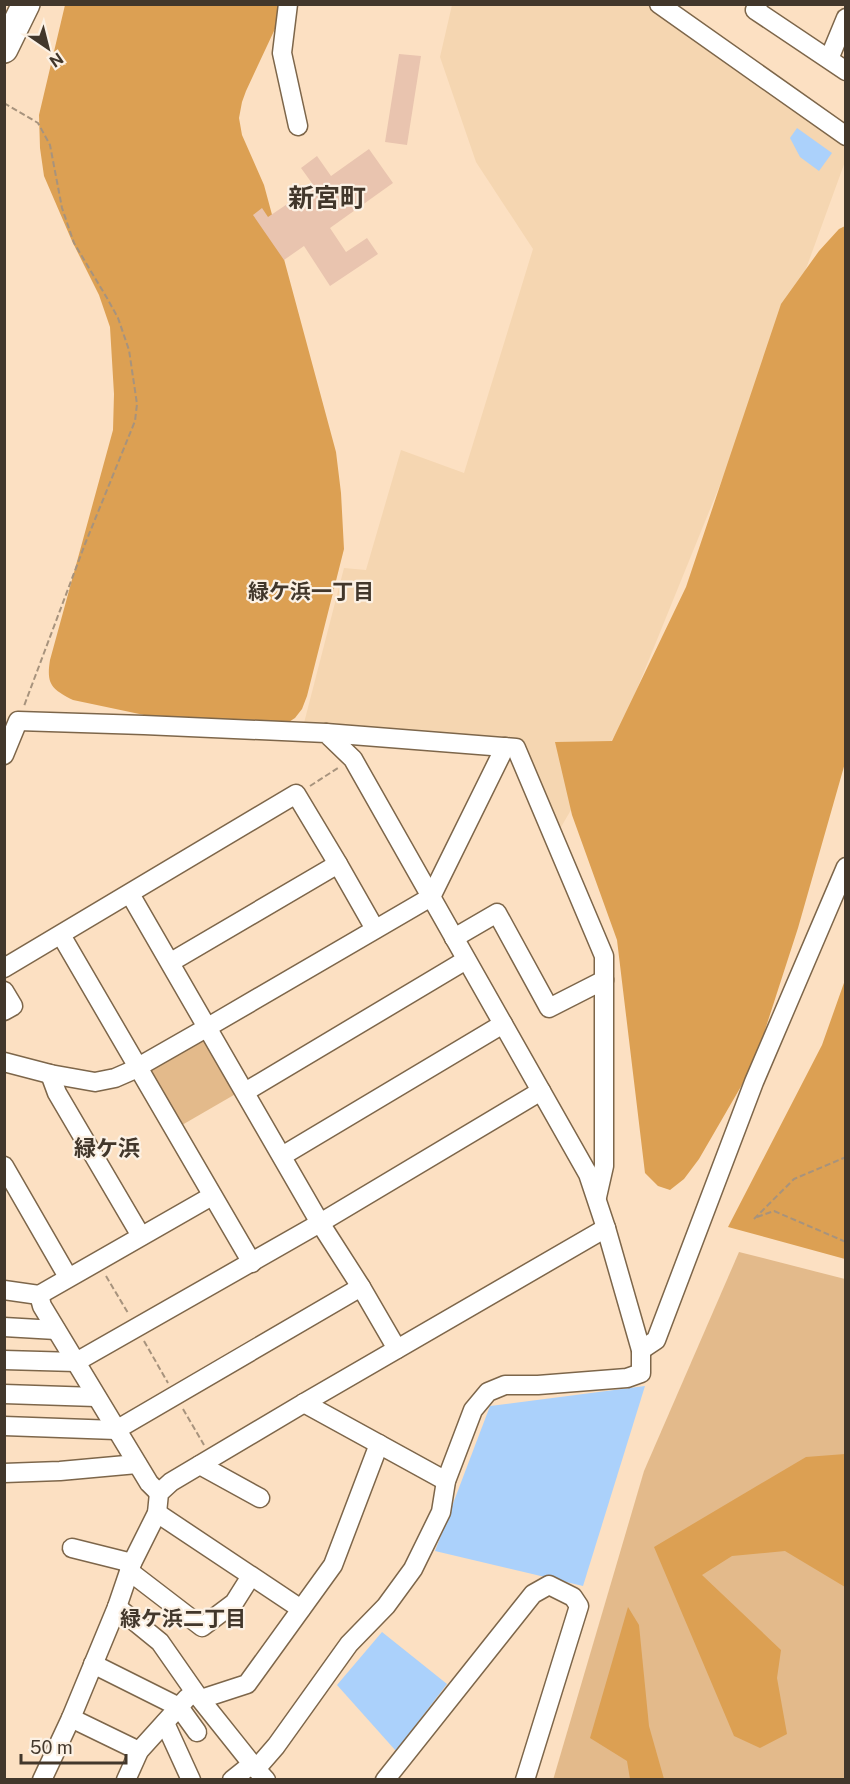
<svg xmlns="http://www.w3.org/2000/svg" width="850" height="1784" font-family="'Public Sans','Noto Sans JP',sans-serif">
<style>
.built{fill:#f5d6b1}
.green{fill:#e3ba8b}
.forest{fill:#dca053}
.water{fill:#abd1fb}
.building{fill:#e9c4af}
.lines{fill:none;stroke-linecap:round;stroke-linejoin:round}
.minor-casing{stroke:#7d664a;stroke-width:21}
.highway-casing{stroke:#7d664a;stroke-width:30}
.path{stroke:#a7937d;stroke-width:2;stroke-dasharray:6 3;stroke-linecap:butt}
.minor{stroke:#fff;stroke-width:18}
.highway{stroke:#fff;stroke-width:27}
.labels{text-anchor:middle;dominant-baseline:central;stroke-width:4.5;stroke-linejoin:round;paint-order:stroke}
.neighbourhood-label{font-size:21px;font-weight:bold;fill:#42372b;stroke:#fcf1e4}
.quarter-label{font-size:22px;font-weight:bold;fill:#42372b;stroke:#fcf1e4}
.district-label{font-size:26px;font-weight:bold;fill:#42372b;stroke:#fcf1e4}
</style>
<rect width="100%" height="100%" fill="#fce0c2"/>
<polygon class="built" points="452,5 650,5 845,147 846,159 791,310 626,716 554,839 521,744 304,723 344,568 366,570 401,450 464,473 533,249 476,162 440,57"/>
<g class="green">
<polygon points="206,1036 239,1092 182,1125 150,1069"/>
<polygon points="739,1252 845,1279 845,1779 553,1780 644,1471"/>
</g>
<g class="forest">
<path d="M 65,5 L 293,5 L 281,16 L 246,91 L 242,102 L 239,118 L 242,135 L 264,185 L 336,452 L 341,493 L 344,549 L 307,696 L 302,709 L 295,718 L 284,725 L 225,732 L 73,700 C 52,689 46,685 50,660 L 113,430 L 114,394 L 110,327 L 99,295 L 72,241 L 44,176 L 40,148 L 39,115 Z"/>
<polygon points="845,226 845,763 798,928 754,1064 699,1159 684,1179 670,1190 658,1186 645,1173 617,940 572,815 555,742 612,741 686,587 781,304 819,251 839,229"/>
<polygon points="845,980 845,1259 728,1227 822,1045"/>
<polygon points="845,1454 845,1587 785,1551 732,1556 702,1575 781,1650 777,1678 787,1734 760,1748 734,1736 654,1547 806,1457"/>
<polygon points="628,1607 639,1625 649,1726 664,1779 630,1779 627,1761 590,1738"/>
</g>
<g class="water">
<polygon points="797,128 832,153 819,171 800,157 790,138"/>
<polygon points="645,1386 583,1586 435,1551 490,1406"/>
<polygon points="382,1632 447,1684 396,1751 337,1685"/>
</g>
<g class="building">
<polygon points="399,54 421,56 407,145 385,142"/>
<polygon points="369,149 393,183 330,228 346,252 367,238 378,254 330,286 304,246 284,260 253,215 262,208 268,217 314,186 301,168 317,156 331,176"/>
</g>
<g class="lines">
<defs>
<g id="minor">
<polyline points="288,4 282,53 298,126"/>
<polyline points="659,4 846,136"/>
<polyline points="758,4 755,10 846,71"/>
<polyline points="829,59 846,18"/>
<polyline points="326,733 516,748 604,956 604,1166 597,1197"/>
<polyline points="4,755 18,721 144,725 326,733 353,759 588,1174 606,1228 641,1350 641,1373 627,1378 538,1385 505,1385 488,1392 473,1410 446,1481 441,1512 413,1569 386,1606 349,1644 276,1746 256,1769"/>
<polyline points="130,894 320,1223 361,1287 397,1349"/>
<polyline points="61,935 252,1263"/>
<polyline points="454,938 497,913 549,1008 604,980"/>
<polyline points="171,962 338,864"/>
<polyline points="4,968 296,794 338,864 375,929"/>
<polyline points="4,991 13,1006 4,1011"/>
<polyline points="4,1062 50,1074 95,1082 115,1078 131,1071 208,1027 431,897 505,747"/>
<polyline points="50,1074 57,1093 141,1236"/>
<polyline points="245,1092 466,960"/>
<polyline points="282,1156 503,1024"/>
<polyline points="4,1166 68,1277"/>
<polyline points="4,1290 39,1295 212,1196"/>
<polyline points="39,1295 42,1306 149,1483 159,1493"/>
<polyline points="4,1327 56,1330"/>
<polyline points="641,1350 656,1340 754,1082 846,867"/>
<polyline points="4,1360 76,1362 320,1223 541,1091"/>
<polyline points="4,1394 96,1397"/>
<polyline points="304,1403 446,1481"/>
<polyline points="4,1426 116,1430 361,1287"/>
<polyline points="200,1465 260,1498"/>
<polyline points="4,1473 60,1471 137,1464"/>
<polyline points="157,1513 301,1609"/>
<polyline points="72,1548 132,1563"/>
<polyline points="129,1571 202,1627 234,1603 251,1576"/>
<polyline points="117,1607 160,1642 197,1695 256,1769 266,1780"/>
<polyline points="93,1664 179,1707 197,1732"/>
<polyline points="201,1699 247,1684 333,1565 379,1444"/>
<polyline points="71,1718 139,1751"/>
<polyline points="165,1723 191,1780"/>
<polyline points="42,1780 71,1718 117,1607 132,1563 157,1513 159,1493 171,1482 304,1403 606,1228"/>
<polyline points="126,1780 139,1751 187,1698"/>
<polyline points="232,1780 252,1764"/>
<polyline points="385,1780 533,1594 549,1585 573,1597 579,1606 525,1780"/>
</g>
<polyline id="highway" points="4,49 26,4"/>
</defs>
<use href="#minor" class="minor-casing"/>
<use href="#highway" class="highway-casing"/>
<g class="path">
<polyline points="4,103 38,123 50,145 62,208 74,243 107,298 118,318 129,350 137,404 135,421 85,544 24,706"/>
<polyline points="310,786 338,768"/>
<polyline points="757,1217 774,1211 846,1242"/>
<polyline points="754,1219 794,1179 846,1157"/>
<polyline points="106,1276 128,1313"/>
<polyline points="144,1341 168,1383"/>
<polyline points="183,1409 204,1445"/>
</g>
<use href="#minor" class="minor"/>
<use href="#highway" class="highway"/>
</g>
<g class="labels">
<g class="neighbourhood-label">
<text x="311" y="591">緑ケ浜一丁目</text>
<text x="183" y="1618">緑ケ浜二丁目</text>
</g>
<g class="quarter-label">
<text x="107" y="1148">緑ケ浜</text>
</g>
<g class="district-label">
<text x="327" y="197">新宮町</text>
</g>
</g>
<rect width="850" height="1784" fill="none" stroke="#42372b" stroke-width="12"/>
<g transform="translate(48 48) rotate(145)" stroke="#fcf1e4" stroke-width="4.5" paint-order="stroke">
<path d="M0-4.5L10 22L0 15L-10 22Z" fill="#42372b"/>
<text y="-9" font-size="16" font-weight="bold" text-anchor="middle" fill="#42372b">N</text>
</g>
<path d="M21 1754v9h105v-9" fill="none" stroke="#42372b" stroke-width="3"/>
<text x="30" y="1754" font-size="18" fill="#42372b" stroke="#fcf1e4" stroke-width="4.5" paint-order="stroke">50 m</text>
</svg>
